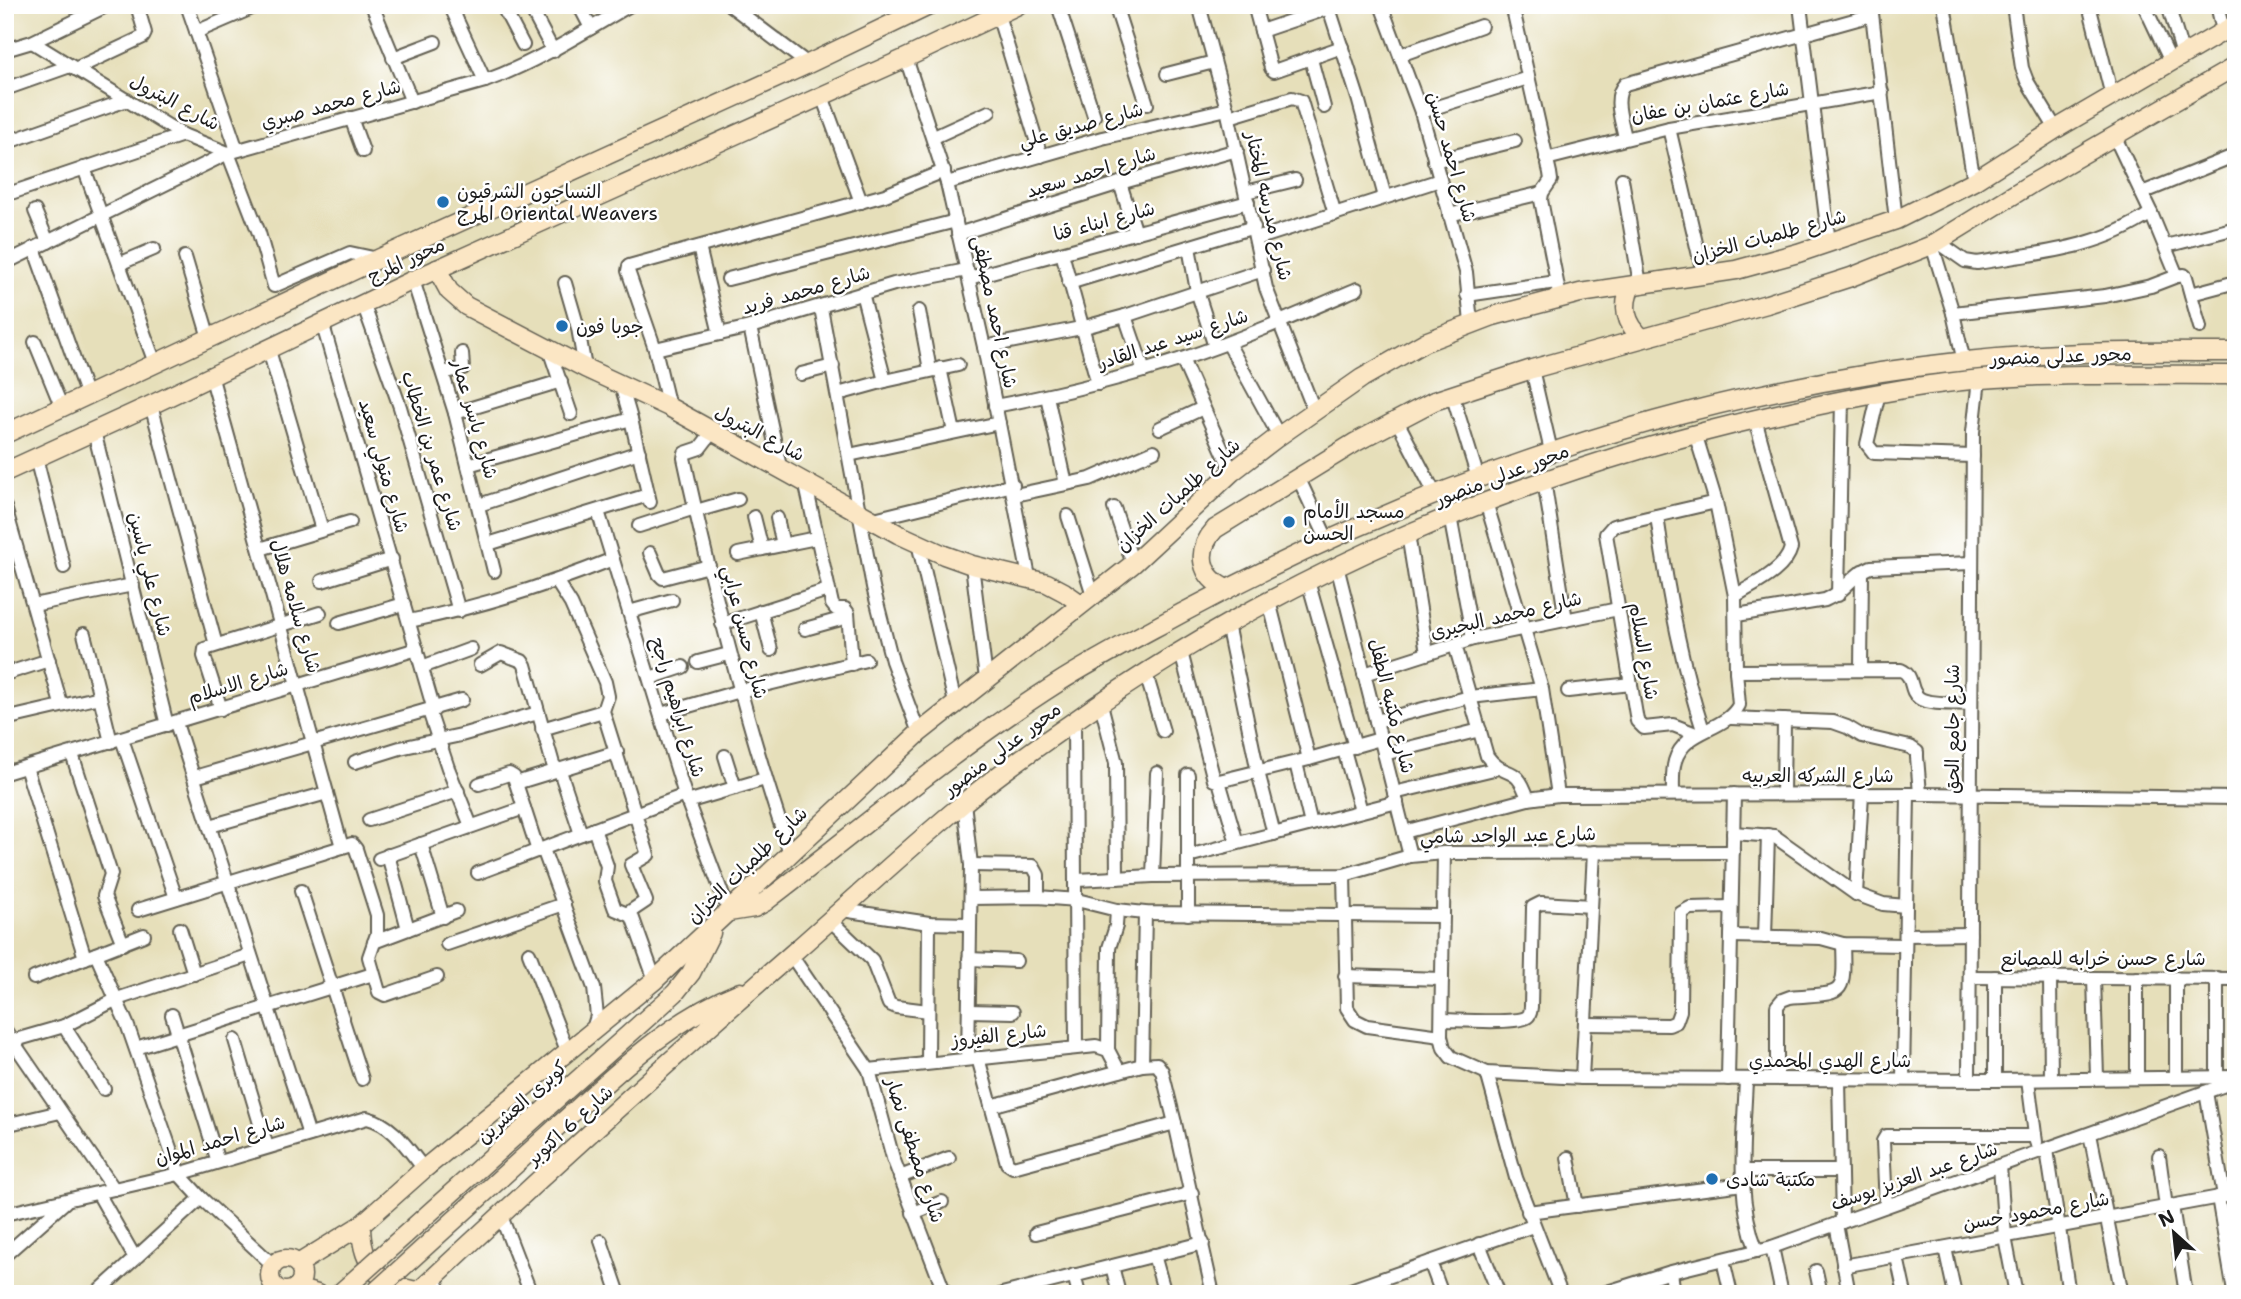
<svg xmlns="http://www.w3.org/2000/svg" width="2241" height="1299" font-family="'Shantell Sans','Playpen Sans Arabic',sans-serif">
<style>
.lines{fill:none;stroke-linecap:round;stroke-linejoin:round}
.street-casing{stroke:#636053;stroke-width:16}
.secondary-casing{stroke:#636053;stroke-width:21}
.street{stroke:#fff;stroke-width:12}
.secondary{stroke:#fbe6c4;stroke-width:18}
.secondary-bridge-casing{stroke:#636053;stroke-width:21;stroke-linecap:butt}
.secondary-bridge{stroke:#fbe6c4;stroke-width:18}
.poi-dot{fill:#1f6fb2;stroke:#fff;stroke-width:2.5}
.labels{text-anchor:middle;dominant-baseline:central;stroke-width:5;stroke-linejoin:round;paint-order:stroke}
.street-label{font-size:19px;fill:#1c1c1c;stroke:#fff}
.poi-label{font-size:19px;fill:#1c1c1c;stroke:#fff;text-anchor:start}
</style>
<rect width="100%" height="100%" fill="#fff"/>
<filter id="ink" filterUnits="userSpaceOnUse"><feTurbulence type="fractalNoise" baseFrequency=".0143" numOctaves="2"/><feDisplacementMap in="SourceGraphic" scale="14" xChannelSelector="R" yChannelSelector="G"/><feConvolveMatrix kernelMatrix="1 2 1 2 8 2 1 2 1" color-interpolation-filters="sRGB"/></filter>
<filter id="wash" filterUnits="userSpaceOnUse"><feTurbulence type="fractalNoise" baseFrequency=".00686" numOctaves="4" result="noise"/><feDisplacementMap in="SourceGraphic" scale="28" xChannelSelector="R" yChannelSelector="G"/><feGaussianBlur stdDeviation="1.57" result="paint"/><feColorMatrix in="noise" values="0 0 0 0 0 0 0 0 0 0 0 0 0 0 0 0 0 1.4 0 .05"/><feComposite in="paint" operator="in"/></filter>
<g filter="url(#wash)">
<rect width="100%" height="100%" fill="#e6dfba"/>
</g>
<g filter="url(#ink)">
<g class="lines">
<defs>
<g id="street">
<polyline points="187,5 237,150"/>
<polyline points="372,5 412,102"/>
<polyline points="450,5 485,81"/>
<polyline points="502,5 523,45"/>
<polyline points="529,5 553,51"/>
<polyline points="579,5 591,28"/>
<polyline points="730,5 808,64"/>
<polyline points="1058,5 1094,116"/>
<polyline points="1115,5 1147,104"/>
<polyline points="1199,5 1227,109 1266,288 1314,410"/>
<polyline points="1254,5 1271,68 1274,71 1342,47"/>
<polyline points="1328,5 1358,98 1385,197"/>
<polyline points="1381,5 1421,112 1466,272 1471,323"/>
<polyline points="1512,5 1550,173 1551,180 1542,193 1541,200 1560,298"/>
<polyline points="1800,5 1829,243"/>
<polyline points="1871,5 1896,220"/>
<polyline points="1944,5 1974,181"/>
<polyline points="2013,5 2022,68 2027,81 2056,129"/>
<polyline points="2089,5 2112,96"/>
<polyline points="2144,5 2171,62"/>
<polyline points="2168,5 2183,55"/>
<polyline points="2217,5 2223,31"/>
<polyline points="998,15 1041,156"/>
<polyline points="1261,31 1329,8"/>
<polyline points="196,32 259,5"/>
<polyline points="32,42 183,135 228,153 259,233 274,286 350,253 378,259"/>
<polyline points="5,50 32,42 108,5"/>
<polyline points="1400,55 1481,26"/>
<polyline points="393,58 435,42"/>
<polyline points="906,58 947,183 984,347 1029,577"/>
<polyline points="1311,59 1324,107"/>
<polyline points="75,69 143,37 145,33 137,5"/>
<polyline points="1167,74 1214,62"/>
<polyline points="5,89 70,66"/>
<polyline points="822,96 861,202"/>
<polyline points="1421,112 1528,78"/>
<polyline points="1229,117 1292,98 1301,101 1335,214"/>
<polyline points="351,118 363,151"/>
<polyline points="1669,128 1704,277"/>
<polyline points="2114,135 2151,213 2177,276 2184,275 2186,277 2200,327"/>
<polyline points="934,137 989,112"/>
<path d="M 1625,138 C 1622,121 1612,97 1625,84 L 1872,15"/>
<polyline points="5,143 127,100"/>
<polyline points="1546,159 1669,128 1882,92"/>
<polyline points="1434,161 1515,141"/>
<polyline points="84,168 155,363"/>
<polyline points="1622,179 1640,284"/>
<polyline points="947,183 1102,138 1227,109"/>
<polyline points="1120,183 1136,233"/>
<polyline points="1246,192 1295,180"/>
<polyline points="2142,193 2236,155"/>
<polyline points="5,195 183,135"/>
<polyline points="35,211 48,242"/>
<polyline points="1449,215 1542,193"/>
<polyline points="958,234 1120,183 1237,150"/>
<polyline points="1256,239 1440,180"/>
<path d="M 1938,242 L 1965,261 L 1977,263 C 2038,253 2099,249 2151,213"/>
<polyline points="1932,245 1953,313 1964,362"/>
<polyline points="2166,246 2236,228"/>
<polyline points="699,247 720,334"/>
<polyline points="1189,247 1197,291 1215,347"/>
<polyline points="34,248 87,396"/>
<polyline points="1062,253 1098,384"/>
<polyline points="185,257 209,338"/>
<path d="M 5,263 L 228,153 L 485,81 C 537,62 582,33 630,5"/>
<polyline points="119,264 154,249"/>
<polyline points="969,278 1248,202"/>
<polyline points="728,279 956,221"/>
<polyline points="413,280 455,413 494,571"/>
<polyline points="565,283 578,328 585,368"/>
<polyline points="1069,283 1254,227"/>
<polyline points="862,293 885,381"/>
<polyline points="2191,294 2236,282"/>
<polyline points="1467,295 1556,282"/>
<polyline points="363,303 400,407 459,611"/>
<polyline points="821,308 873,587 892,661 919,733"/>
<polyline points="919,311 930,370"/>
<polyline points="1953,313 2105,296 2151,286 2177,276"/>
<polyline points="1125,316 1144,371"/>
<polyline points="322,322 434,710"/>
<polyline points="750,327 780,467"/>
<polyline points="35,342 62,408"/>
<polyline points="1228,343 1279,436"/>
<polyline points="268,347 322,530"/>
<polyline points="984,347 1081,328 1125,316 1263,270"/>
<polyline points="549,349 571,414"/>
<polyline points="655,349 750,327 894,284 967,270"/>
<polyline points="1182,359 1232,472"/>
<polyline points="940,368 954,432"/>
<polyline points="1532,369 1551,451"/>
<polyline points="443,373 463,368 462,353"/>
<polyline points="801,374 833,366"/>
<polyline points="211,375 342,847"/>
<polyline points="621,385 631,419 650,502"/>
<polyline points="1879,393 1867,444 1874,453 1973,456"/>
<polyline points="838,394 885,381 958,365"/>
<polyline points="1452,394 1478,478"/>
<polyline points="1047,396 1066,484"/>
<polyline points="151,405 216,645"/>
<path d="M 995,406 C 1059,394 1121,379 1182,359 C 1242,339 1299,314 1357,289"/>
<polyline points="669,407 655,349 628,271 629,266 885,195 944,171"/>
<polyline points="455,413 561,381"/>
<polyline points="1396,419 1435,494"/>
<polyline points="1160,428 1203,408"/>
<polyline points="94,431 167,725"/>
<path d="M 713,431 L 700,448 L 685,453 L 684,458 C 713,592 746,724 790,853"/>
<polyline points="849,455 999,423"/>
<polyline points="36,458 64,567"/>
<polyline points="468,465 631,419"/>
<polyline points="1298,477 1327,539"/>
<polyline points="1544,480 1566,620"/>
<polyline points="805,481 832,604 836,609 845,609 848,613 852,664"/>
<polyline points="1015,495 1090,479 1154,451"/>
<polyline points="1486,502 1542,689 1558,795"/>
<polyline points="479,505 639,452"/>
<polyline points="5,507 61,704"/>
<polyline points="1114,508 1133,564"/>
<polyline points="598,511 685,795 729,912"/>
<polyline points="696,511 738,499"/>
<polyline points="1068,516 1093,595"/>
<polyline points="1450,516 1473,639"/>
<path d="M 1657,516 C 1667,589 1680,660 1703,730"/>
<polyline points="754,517 762,549"/>
<polyline points="777,518 783,545"/>
<polyline points="874,519 1013,485"/>
<polyline points="639,526 695,508"/>
<polyline points="1408,534 1427,653"/>
<polyline points="918,543 955,703"/>
<polyline points="488,544 648,495"/>
<polyline points="260,549 350,522"/>
<polyline points="650,553 659,574 663,578 709,566"/>
<polyline points="738,554 816,538"/>
<polyline points="972,565 986,679"/>
<polyline points="1337,566 1410,856"/>
<polyline points="322,581 392,559"/>
<polyline points="1308,581 1355,747"/>
<polyline points="557,582 571,604 605,682 608,696 603,711 648,855 631,865 646,901 628,913"/>
<polyline points="1838,595 1842,399"/>
<path d="M 1735,596 C 1754,584 1785,571 1791,548 L 1755,419"/>
<polyline points="1269,601 1309,759"/>
<polyline points="33,605 133,585"/>
<polyline points="761,611 771,650"/>
<polyline points="629,612 672,600"/>
<path d="M 1737,615 L 1825,600 C 1847,591 1851,575 1871,567 L 1972,563"/>
<path d="M 409,621 C 480,607 546,586 613,559"/>
<polyline points="339,623 404,604"/>
<polyline points="722,624 828,590"/>
<polyline points="1227,624 1258,772 1274,834"/>
<polyline points="805,629 848,617"/>
<polyline points="84,634 100,697"/>
<path d="M 1455,645 L 1487,756 C 1505,781 1516,761 1528,799"/>
<polyline points="1181,652 1214,780 1219,781 1237,843"/>
<polyline points="698,662 729,654"/>
<polyline points="480,665 501,653 522,661 525,665 553,764 561,774 581,834"/>
<polyline points="422,667 471,649"/>
<polyline points="1861,670 1862,571"/>
<path d="M 1736,671 L 1901,670 C 1915,676 1908,690 1919,698 C 1928,705 1960,703 1971,704"/>
<polyline points="5,674 49,660"/>
<polyline points="1146,674 1163,731"/>
<polyline points="1364,674 1473,639 1618,609"/>
<polyline points="650,678 683,667"/>
<polyline points="1568,691 1631,684"/>
<polyline points="1101,704 1116,763 1117,878"/>
<polyline points="221,709 204,656 205,649 320,613"/>
<polyline points="429,711 448,768 471,826"/>
<polyline points="661,714 740,691 866,660"/>
<polyline points="1731,718 1833,722 1847,727 1862,736 1910,747 1917,752 1917,757 1920,794"/>
<polyline points="5,719 100,697 111,742"/>
<polyline points="1074,721 1076,1047"/>
<polyline points="1376,721 1470,697 1542,689"/>
<polyline points="176,723 309,1135"/>
<polyline points="542,729 603,711"/>
<polyline points="1696,734 1673,725 1644,728 1637,721 1606,534 1613,526 1716,502"/>
<polyline points="122,739 176,898"/>
<polyline points="1344,750 1361,811"/>
<polyline points="72,754 111,874 104,896 123,944"/>
<polyline points="1384,754 1480,730"/>
<polyline points="725,756 735,788"/>
<polyline points="355,762 400,748 461,735 538,713"/>
<polyline points="1296,763 1311,824"/>
<polyline points="26,767 85,958"/>
<polyline points="5,773 417,649"/>
<polyline points="1188,775 1188,914"/>
<polyline points="195,777 462,700"/>
<polyline points="1219,781 1309,759 1380,739"/>
<polyline points="516,783 617,752"/>
<polyline points="479,784 509,774 514,777 538,851"/>
<polyline points="1394,793 1498,768"/>
<path d="M 1673,794 C 1673,783 1672,771 1675,761 C 1685,728 1725,732 1739,705 L 1736,671 L 1735,596 L 1716,502 L 1695,433"/>
<polyline points="1783,794 1784,720"/>
<polyline points="687,802 765,779"/>
<polyline points="964,802 971,865 968,1059"/>
<polyline points="369,820 458,791"/>
<polyline points="210,826 327,793"/>
<polyline points="594,829 607,866 605,881 615,909 632,916 655,980"/>
<polyline points="1404,832 1528,799 1558,795 1920,794 2236,798"/>
<polyline points="1733,833 1774,836 1856,894 1883,904 1906,906"/>
<polyline points="421,844 443,917"/>
<polyline points="543,849 594,988 597,1016 592,1032"/>
<polyline points="1444,853 1441,1036 1444,1048 1451,1057 1487,1073 1582,1078 1995,1080 2236,1077"/>
<polyline points="388,855 408,929"/>
<polyline points="1188,856 1397,802"/>
<polyline points="379,859 524,808"/>
<polyline points="971,865 1033,866 1038,875 1038,897"/>
<polyline points="478,873 685,795"/>
<polyline points="1344,875 1347,1008 1355,1020 1367,1026 1441,1036"/>
<polyline points="1153,876 1157,773"/>
<polyline points="1077,880 1153,876 1344,875 1410,856 1444,853 1733,852"/>
<polyline points="301,891 362,1079"/>
<polyline points="1856,894 1862,794"/>
<polyline points="971,898 1038,897 1077,900 1117,910 1145,913 1443,916"/>
<polyline points="138,910 352,844 356,849 377,915 377,934 369,957 379,992 385,995 437,977"/>
<polyline points="842,910 929,923 969,924"/>
<polyline points="830,920 872,960 889,1004 896,1007 928,1011"/>
<polyline points="180,929 194,974"/>
<polyline points="1906,935 1970,934"/>
<polyline points="1731,936 1821,938 1843,944 1905,945"/>
<polyline points="1765,937 1768,835"/>
<polyline points="374,942 456,911"/>
<polyline points="447,944 564,904"/>
<polyline points="529,953 568,1053"/>
<polyline points="96,954 127,1024 179,1174 201,1198 273,1265"/>
<polyline points="791,955 869,1070 893,1158 945,1294"/>
<polyline points="969,959 1016,961"/>
<polyline points="1345,976 1442,979"/>
<polyline points="1970,977 2236,979"/>
<polyline points="1995,977 1995,1080"/>
<polyline points="2050,977 2051,1079"/>
<polyline points="34,978 144,935"/>
<polyline points="2094,978 2097,1077"/>
<polyline points="969,1011 1013,1012"/>
<polyline points="172,1015 218,1162"/>
<path d="M 1442,1020 C 1456,1020 1518,1024 1527,1017 C 1531,1014 1530,1012 1531,1007 L 1533,907 L 1541,903 L 1591,906"/>
<polyline points="1585,1024 1669,1025 1676,1022 1680,1011 1681,913 1690,908 1731,907"/>
<polyline points="64,1026 104,1089"/>
<polyline points="5,1030 114,1189"/>
<polyline points="235,1040 267,1147"/>
<polyline points="5,1043 64,1026 117,999 250,955"/>
<polyline points="136,1048 373,974"/>
<polyline points="1108,1050 1109,948 1116,926 1117,910"/>
<polyline points="978,1058 1007,1163 1013,1167 1175,1123"/>
<polyline points="928,1063 929,923"/>
<polyline points="1142,1065 1145,913"/>
<polyline points="869,1070 1096,1046 1108,1050 1119,1071"/>
<polyline points="1487,1073 1516,1178 1561,1294"/>
<polyline points="2176,1076 2176,978"/>
<polyline points="2217,1076 2217,978"/>
<polyline points="2137,1077 2137,978"/>
<polyline points="1582,1078 1594,852"/>
<path d="M 1777,1078 L 1777,1006 L 1782,1000 L 1790,997 C 1843,992 1845,1000 1843,944"/>
<polyline points="1728,1079 1734,794"/>
<path d="M 1746,1079 C 1744,1136 1735,1197 1757,1251"/>
<polyline points="1903,1079 1908,794"/>
<polyline points="1969,1079 1973,432 1979,379"/>
<polyline points="1839,1080 1842,1222"/>
<polyline points="2028,1080 2036,1142"/>
<polyline points="2206,1092 2224,1196"/>
<polyline points="991,1106 1142,1065 1157,1064 1162,1071 1175,1123 1213,1294"/>
<polyline points="5,1125 60,1112"/>
<polyline points="2090,1134 2122,1294"/>
<polyline points="2047,1150 2069,1294"/>
<polyline points="2159,1156 2166,1207"/>
<polyline points="1568,1158 1577,1206"/>
<polyline points="2000,1166 2005,1237 2016,1294"/>
<polyline points="1744,1171 1840,1171"/>
<polyline points="900,1177 949,1158"/>
<polyline points="98,1193 135,1258"/>
<polyline points="2218,1197 2234,1292"/>
<polyline points="1886,1206 1883,1141 1886,1136 2035,1136"/>
<polyline points="2172,1206 2186,1294"/>
<polyline points="1528,1212 1743,1184"/>
<polyline points="913,1213 942,1202"/>
<path d="M 5,1214 L 179,1174 L 367,1118 C 393,1124 408,1149 424,1169"/>
<polyline points="501,1216 531,1294"/>
<polyline points="1836,1224 1849,1294"/>
<polyline points="1036,1233 1192,1193"/>
<polyline points="601,1241 619,1294"/>
<polyline points="1479,1244 1499,1294"/>
<polyline points="1772,1247 1782,1294"/>
<polyline points="1945,1248 1955,1294"/>
<polyline points="5,1255 65,1202"/>
<polyline points="1154,1255 1165,1294"/>
<polyline points="1897,1257 1905,1294"/>
<polyline points="1723,1260 1731,1294"/>
<polyline points="1430,1262 1442,1294"/>
<polyline points="1112,1266 1119,1294"/>
<polyline points="1843,1266 2236,1194"/>
<polyline points="1816,1271 1821,1294"/>
<polyline points="1671,1272 1674,1294"/>
<polyline points="1074,1275 1079,1294"/>
<polyline points="435,1277 441,1294"/>
<polyline points="96,1294 201,1198"/>
<polyline points="1002,1294 1203,1243"/>
<polyline points="1339,1294 1533,1226"/>
<polyline points="1601,1294 1671,1272 1772,1247 2236,1081"/>
</g>
<g id="secondary">
<polyline points="437,269 449,291 466,306 585,368 669,407 898,534 944,555 972,565 1047,583 1064,592 1081,604"/>
<path d="M 1631,286 C 1622,306 1625,323 1642,338"/>
<polyline points="5,434 378,259 808,64 931,5"/>
<polyline points="5,472 151,405 413,280 906,58 1018,5"/>
<path d="M 1227,589 C 1200,577 1195,551 1215,529 L 1356,442 L 1434,401 L 1532,369 L 1767,304 L 1851,277 L 1932,245 L 2031,184 L 2236,66"/>
<path d="M 729,912 L 754,908 L 765,902 C 861,829 954,749 1056,684 C 1097,658 1140,636 1182,613 C 1401,495 1636,410 1881,372 C 1947,362 2016,355 2082,353 C 2133,351 2185,352 2236,352"/>
<polyline points="544,1110 675,993 691,973 711,933"/>
<path d="M 559,1125 C 615,1075 669,1020 740,992"/>
<path d="M 361,1225 C 361,1265 380,1286 419,1291"/>
<circle cx="286" cy="1275" r="16"/>
<polyline points="298,1264 361,1225 424,1169 655,980 919,733 1133,564 1232,472 1279,436 1362,378 1425,342 1493,316 1580,293 1736,270 1798,253 1896,220 1974,181 2056,129 2236,24"/>
<polyline points="295,1288 317,1294"/>
<path d="M 416,1294 C 540,1178 665,1064 793,953 C 849,904 903,853 960,806 C 995,776 1033,750 1070,724 C 1281,574 1522,472 1773,415 C 1842,400 1912,385 1982,379 C 2066,373 2151,375 2236,375"/>
</g>
</defs>
<use href="#street" class="street-casing"/>
<use href="#secondary" class="secondary-casing"/>
<use href="#street" class="street"/>
<use href="#secondary" class="secondary"/>
<defs>
<g id="secondary-bridge">
<polyline points="339,1294 544,1110"/>
<polyline points="373,1294 559,1125"/>
</g>
</defs>
<use href="#secondary-bridge" class="secondary-bridge-casing"/>
<use href="#secondary-bridge" class="secondary-bridge"/>
</g>
</g>
<g class="poi-dot">
<circle cx="443" cy="202" r="7"/>
<circle cx="562" cy="326" r="7"/>
<circle cx="1289" cy="522" r="7"/>
<circle cx="1712" cy="1179" r="7"/>
</g>
<g class="labels">
<g class="street-label">
<text transform="translate(175 102) rotate(28)">شارع البترول</text>
<text transform="translate(1710 102) rotate(-10)">شارع عثمان بن عفان</text>
<text transform="translate(331 104) rotate(-15)">شارع محمد صبري</text>
<text transform="translate(1081 125) rotate(-15)">شارع صديق علي</text>
<text transform="translate(1452 157) rotate(74)">شارع احمد حسن</text>
<text transform="translate(1091 172) rotate(-17)">شارع احمد سعيد</text>
<text transform="translate(1269 206) rotate(77)">شارع مدرسه المختار</text>
<text transform="translate(1104 221) rotate(-15)">شارع ابناء قنا</text>
<text transform="translate(1769 236) rotate(-15)">شارع طلمبات الخزان</text>
<text transform="translate(406 260) rotate(-25)">محور المرج</text>
<text transform="translate(806 290) rotate(-16)">شارع محمد فريد</text>
<text transform="translate(995 312) rotate(78)">شارع احمد مصطفى</text>
<text transform="translate(1173 339) rotate(-18)">شارع سيد عبد القادر</text>
<text transform="translate(2061 356) rotate(-2)">محور عدلى منصور</text>
<text transform="translate(475 419) rotate(74)">شارع ياسر عمار</text>
<text transform="translate(760 433) rotate(28)">شارع البترول</text>
<text transform="translate(432 451) rotate(73)">شارع عمر بن الخطاب</text>
<text transform="translate(384 466) rotate(74)">شارع متولي سعيد</text>
<text transform="translate(1502 475) rotate(-21)">محور عدلى منصور</text>
<text transform="translate(1178 495) rotate(-42)">شارع طلمبات الخزان</text>
<text transform="translate(150 574) rotate(76)">شارع علي ياسين</text>
<text transform="translate(296 606) rotate(74)">شارع سلامه هلال</text>
<text transform="translate(1506 615) rotate(-13)">شارع محمد البحيرى</text>
<text transform="translate(745 632) rotate(76)">شارع حسن عرابي</text>
<text transform="translate(1644 651) rotate(80)">شارع السلام</text>
<text transform="translate(238 683) rotate(-17)">شارع الاسلام</text>
<text transform="translate(1392 706) rotate(76)">شارع مكتبه الطفل</text>
<text transform="translate(678 707) rotate(73)">شارع ابراهيم راجح</text>
<text transform="translate(1952 729) rotate(-90)">شارع جامع الحق</text>
<text transform="translate(1002 749) rotate(-37)">محور عدلى منصور</text>
<text x="1818" y="775">شارع الشركه العربيه</text>
<text transform="translate(1508 835) rotate(-1)">شارع عبد الواحد شامي</text>
<text transform="translate(747 865) rotate(-44)">شارع طلمبات الخزان</text>
<text x="2103" y="958">شارع حسن خرابه للمصانع</text>
<text transform="translate(999 1035) rotate(-6)">شارع الفيروز</text>
<text x="1830" y="1060">شارع الهدي المحمدي</text>
<text transform="translate(522 1102) rotate(-42)">كوبرى العشرين</text>
<text transform="translate(570 1125) rotate(-42)">شارع 6 اكتوبر</text>
<text transform="translate(220 1140) rotate(-16)">شارع احمد الموان</text>
<text transform="translate(915 1150) rotate(72)">شارع مصطفى نصار</text>
<text transform="translate(1914 1176) rotate(-19)">شارع عبد العزيز يوسف</text>
<text transform="translate(2036 1211) rotate(-10)">شارع محمود حسن</text>
</g>
<g class="poi-label">
<text x="457" y="191">النساجون الشرقيون<tspan x="457" dy="22">المرج Oriental Weavers</tspan></text>
<text x="576" y="326">جوبا فون</text>
<text x="1303" y="511">مسجد الأمام<tspan x="1303" dy="22">الحسن</tspan></text>
<text x="1726" y="1179">مكتبة شادى</text>
</g>
</g>
<rect width="2241" height="1299" fill="none" stroke="#fff" stroke-width="28"/>
<g transform="translate(2174 1233) rotate(333)" stroke="#ffffff" stroke-width="5" paint-order="stroke">
<path d="M0-5L12 26L0 18L-12 26Z" fill="#1c1c1c"/>
<text y="-10" font-size="19" font-weight="bold" text-anchor="middle" fill="#1c1c1c">N</text>
</g>
</svg>
